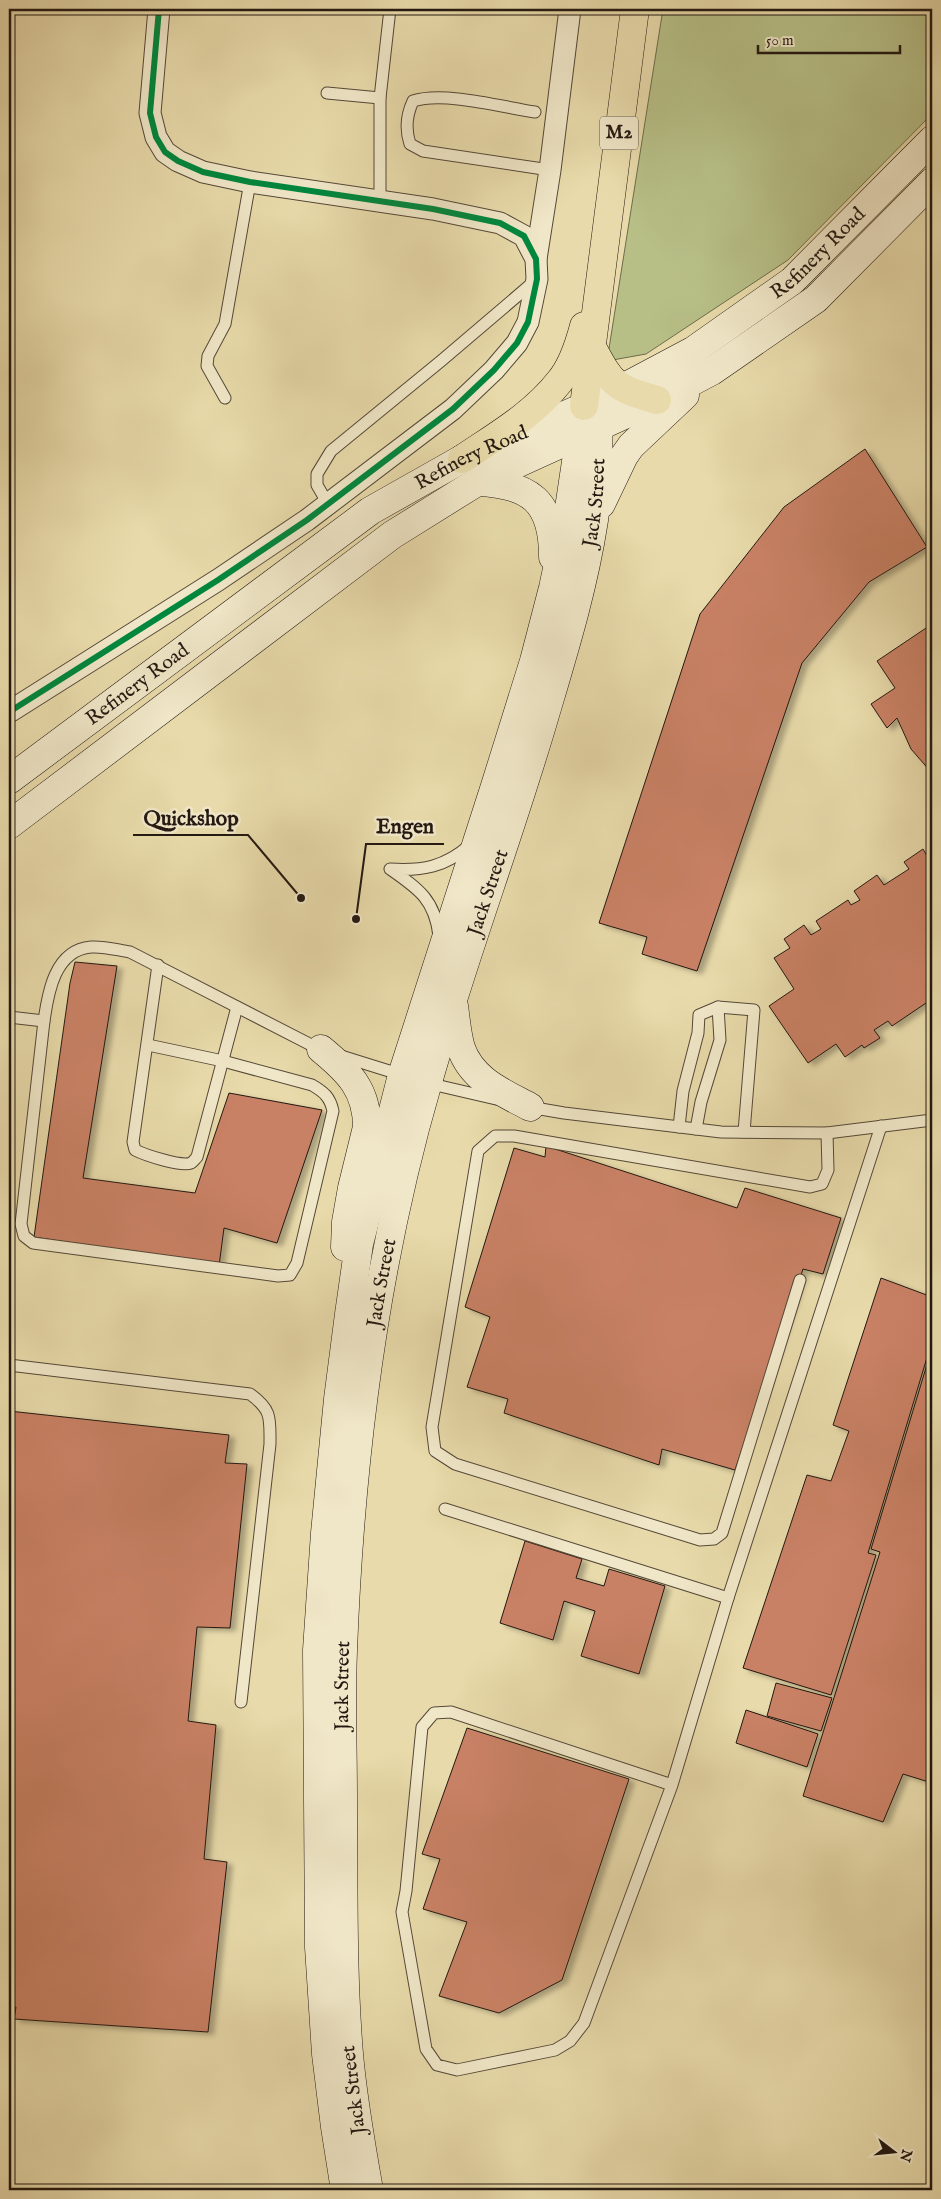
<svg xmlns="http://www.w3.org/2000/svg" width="941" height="2199" font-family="'IM FELL English',serif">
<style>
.green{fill:#b7bf87;stroke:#6d6c4c}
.building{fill:#c98165;stroke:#231811;filter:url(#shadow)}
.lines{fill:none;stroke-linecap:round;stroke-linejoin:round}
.service-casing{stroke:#544837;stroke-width:13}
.minor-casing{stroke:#544837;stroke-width:23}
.secondary-casing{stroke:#231811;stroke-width:29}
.motorway-casing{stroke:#231811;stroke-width:29}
.service{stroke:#f0e7c8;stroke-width:11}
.minor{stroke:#f0e7c8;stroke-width:21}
.secondary{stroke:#f0e7c8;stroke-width:28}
.motorway{stroke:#e8daaa;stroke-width:28}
.cycleway-casing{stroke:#f0e7c8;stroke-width:9}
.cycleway{stroke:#00873e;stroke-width:6}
.labels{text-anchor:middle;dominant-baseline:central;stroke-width:5;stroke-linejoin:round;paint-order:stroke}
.shield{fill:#f0e7c8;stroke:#605648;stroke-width:1}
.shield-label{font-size:19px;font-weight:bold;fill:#231811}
.street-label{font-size:20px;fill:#231811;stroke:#f0e7c8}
.leader{fill:none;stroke:#231811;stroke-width:2}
.callout-dot{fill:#231811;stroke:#f0e7c8;stroke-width:2}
.callout-label{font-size:21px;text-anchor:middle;font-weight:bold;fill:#231811;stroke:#f0e7c8;stroke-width:5;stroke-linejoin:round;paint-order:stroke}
</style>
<defs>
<filter id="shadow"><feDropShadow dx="5.5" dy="3" stdDeviation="2.5" flood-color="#0004"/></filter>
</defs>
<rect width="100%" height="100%" fill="#e8daaa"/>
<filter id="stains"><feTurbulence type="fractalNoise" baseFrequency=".004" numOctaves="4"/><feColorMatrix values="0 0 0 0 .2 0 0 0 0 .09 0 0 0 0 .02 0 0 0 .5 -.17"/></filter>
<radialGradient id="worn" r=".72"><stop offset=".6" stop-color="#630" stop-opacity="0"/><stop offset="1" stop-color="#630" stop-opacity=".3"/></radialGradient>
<polygon class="green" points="663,9 932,9 932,114 788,260 646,354 607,361"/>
<g class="building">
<polygon points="865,449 927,547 869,582 802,663 697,971 642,954 647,937 599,923 700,614 784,507"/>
<polygon points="932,624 932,771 931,772 911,749 897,718 887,728 871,704 895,688 877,661"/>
<polygon points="923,849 927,856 932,853 932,999 892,1026 888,1021 874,1030 880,1038 864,1048 862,1045 845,1057 836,1044 808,1063 769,1006 794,989 774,958 790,948 784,939 804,925 811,935 821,929 816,921 848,900 851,905 860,900 854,891 877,875 884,885 909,869 904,862"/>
<polygon points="75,962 117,966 83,1178 195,1193 229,1093 322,1110 277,1243 224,1228 219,1266 34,1237 70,983"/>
<polygon points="546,1146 737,1208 745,1188 841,1218 823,1274 803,1269 735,1470 662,1449 659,1465 504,1413 508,1399 467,1387 490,1317 465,1307 514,1148 545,1157"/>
<polygon points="881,1278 932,1297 932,1341 868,1553 876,1555 831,1695 743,1668 807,1475 831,1481 849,1431 833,1425"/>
<polygon points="932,1348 932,1783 903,1774 883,1822 803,1796 880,1552 871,1549"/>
<polygon points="9,1411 229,1435 225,1463 247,1464 230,1628 197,1627 188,1721 216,1725 204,1859 227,1862 208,2032 14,2019 16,2007 9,2005"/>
<polygon points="525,1541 582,1559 576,1578 604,1586 609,1569 665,1586 639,1674 581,1656 595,1611 564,1601 553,1640 500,1623"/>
<polygon points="776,1683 832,1698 821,1731 767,1716"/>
<polygon points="746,1710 818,1734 807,1767 736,1743"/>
<polygon points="467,1728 629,1779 562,1980 499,2013 439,1996 467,1922 423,1909 440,1859 422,1854"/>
</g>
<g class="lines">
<defs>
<g id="service">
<polyline points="327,93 380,98"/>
<path d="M 535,112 C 502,107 444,91 413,101 C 406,116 405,129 410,144 L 423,151 L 550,170"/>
<polyline points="380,202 380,98 390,9"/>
<polyline points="225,398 207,366 208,356 225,324 250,182"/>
<polyline points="328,504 317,485 317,474 331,451 441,361 536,280"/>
<path d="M 439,936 C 435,900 419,889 390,869 C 423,871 445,867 470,845"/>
<path d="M 158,965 L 133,1142 L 135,1150 C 145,1155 181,1167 191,1163 C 193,1162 195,1159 197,1157 L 237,1007"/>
<polyline points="9,1017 44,1021"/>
<path d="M 148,1045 L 223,1061 L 312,1085 C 324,1092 330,1097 333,1111 L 297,1263 L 290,1275 L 278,1276 L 33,1243 L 24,1236 L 21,1224 L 44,1021 C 48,992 55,950 91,947 C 104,946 117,950 130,952 L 321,1050"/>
<polyline points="341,1056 402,1075"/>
<polyline points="427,1083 496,1099"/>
<polyline points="529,1107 564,1113 721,1132 827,1133 932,1120"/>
<polyline points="679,1127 683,1091 698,1033 699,1015 718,1007 754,1010 744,1132"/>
<polyline points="696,1129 701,1102 720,1040 718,1007"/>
<polyline points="800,1280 722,1533 714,1539 700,1540 455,1464 435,1451 432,1427 478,1151 495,1136 514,1136 810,1187 822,1184 828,1170 827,1133"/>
<path d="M 9,1365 L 250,1394 C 272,1410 270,1418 270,1444 L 241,1702"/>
<polyline points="445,1509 728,1598"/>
<polyline points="672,1785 451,1712 434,1713 422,1727 406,1891 402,1912 426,2049 437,2065 457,2070 555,2050 570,2041 584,2023 672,1785 728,1598 881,1126"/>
</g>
<g id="minor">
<polyline points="536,259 550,170 570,9"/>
<polyline points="9,712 218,580 307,520 453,409 494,370 517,343 528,322 533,298 537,279 536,259 524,236 500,223 433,209 250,182 203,172 178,161 165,152 156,137 150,113 159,9"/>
</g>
<g id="secondary">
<path d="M 477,482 C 530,484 553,501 553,557"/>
<polyline points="601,504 624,456 631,446 685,395"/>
<path id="s1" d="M 9,780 L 370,511 L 462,459 L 598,401 L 694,350 L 792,281 L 932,140"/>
<polyline points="9,825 392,535 477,482 657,400 712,371 816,299 932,182"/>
<path d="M 454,1006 C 456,1020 457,1035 461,1048 C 472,1080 502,1092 530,1107"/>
<path d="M 321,1049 C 349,1072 367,1090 367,1127 L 352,1188 L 346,1222 L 345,1247"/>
<polyline points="345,2190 335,2127 326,2054 319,1947 317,1650 325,1533 338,1399 349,1314 359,1244 402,1075 495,786 534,661 553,588 567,522 584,408"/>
<path id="s2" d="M 369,2190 C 361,2145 353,2100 349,2054 C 342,1969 344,1883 343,1798 C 343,1749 341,1700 343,1651 C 350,1463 375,1263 428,1082 C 463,958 509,838 545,715 C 564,651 584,586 594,520 C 599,484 599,438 598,401"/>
</g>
<g id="motorway">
<path d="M 592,347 C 612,385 615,388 657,400"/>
<polyline points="584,406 635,9"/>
<path d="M 462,459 C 496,436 533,415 559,382 C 572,367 579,345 584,326"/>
</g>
</defs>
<use href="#service" class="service-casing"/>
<use href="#minor" class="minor-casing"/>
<use href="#secondary" class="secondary-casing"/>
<use href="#motorway" class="motorway-casing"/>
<use href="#service" class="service"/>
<use href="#minor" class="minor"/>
<use href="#secondary" class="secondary"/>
<use href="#motorway" class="motorway"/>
<defs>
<polyline id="cycleway" points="9,712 218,580 307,520 453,409 494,370 517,343 528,322 533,298 537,279 536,259 524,236 500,223 433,209 250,182 203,172 178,161 165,152 156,137 150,113 159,9"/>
</defs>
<use href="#cycleway" class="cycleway-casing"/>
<use href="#cycleway" class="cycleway"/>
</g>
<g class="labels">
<rect class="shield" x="600" y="116.5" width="38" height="33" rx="4"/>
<g class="shield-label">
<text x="619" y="133">M2</text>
</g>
<g class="street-label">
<text stroke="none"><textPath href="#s1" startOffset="970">Refinery Road</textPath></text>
<text stroke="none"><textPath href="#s1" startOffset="565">Refinery Road</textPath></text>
<text stroke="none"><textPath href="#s2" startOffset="1721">Jack Street</textPath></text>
<text stroke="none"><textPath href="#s1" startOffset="160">Refinery Road</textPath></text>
<text stroke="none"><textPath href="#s2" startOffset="1316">Jack Street</textPath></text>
<text stroke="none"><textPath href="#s2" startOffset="911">Jack Street</textPath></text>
<text stroke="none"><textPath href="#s2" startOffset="506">Jack Street</textPath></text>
<text transform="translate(354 2090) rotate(-97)">Jack Street</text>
</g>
</g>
<path class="leader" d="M301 898L248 835H133M356 919L366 844H444"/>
<g class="callout-dot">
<circle cx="301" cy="898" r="5"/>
<circle cx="356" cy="919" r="5"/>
</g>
<g class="callout-label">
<text x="191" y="825">Quickshop</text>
<text x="405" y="833">Engen</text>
</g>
<rect width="941" height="2199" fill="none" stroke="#e8daaa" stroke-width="30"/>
<rect x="10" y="10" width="921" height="2179" fill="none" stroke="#231811" stroke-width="2.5"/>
<rect x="15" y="15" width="911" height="2169" fill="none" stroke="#231811"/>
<g transform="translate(894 2152) rotate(106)" stroke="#f0e7c8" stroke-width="4" paint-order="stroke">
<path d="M0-4L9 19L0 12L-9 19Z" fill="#231811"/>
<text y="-8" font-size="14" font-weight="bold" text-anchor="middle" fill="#231811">N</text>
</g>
<path d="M758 45v8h142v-8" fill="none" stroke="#231811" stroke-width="2.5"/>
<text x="766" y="45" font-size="15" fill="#231811" stroke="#f0e7c8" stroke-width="4" paint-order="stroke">50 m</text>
<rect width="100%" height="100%" filter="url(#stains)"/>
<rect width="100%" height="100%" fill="url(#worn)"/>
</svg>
